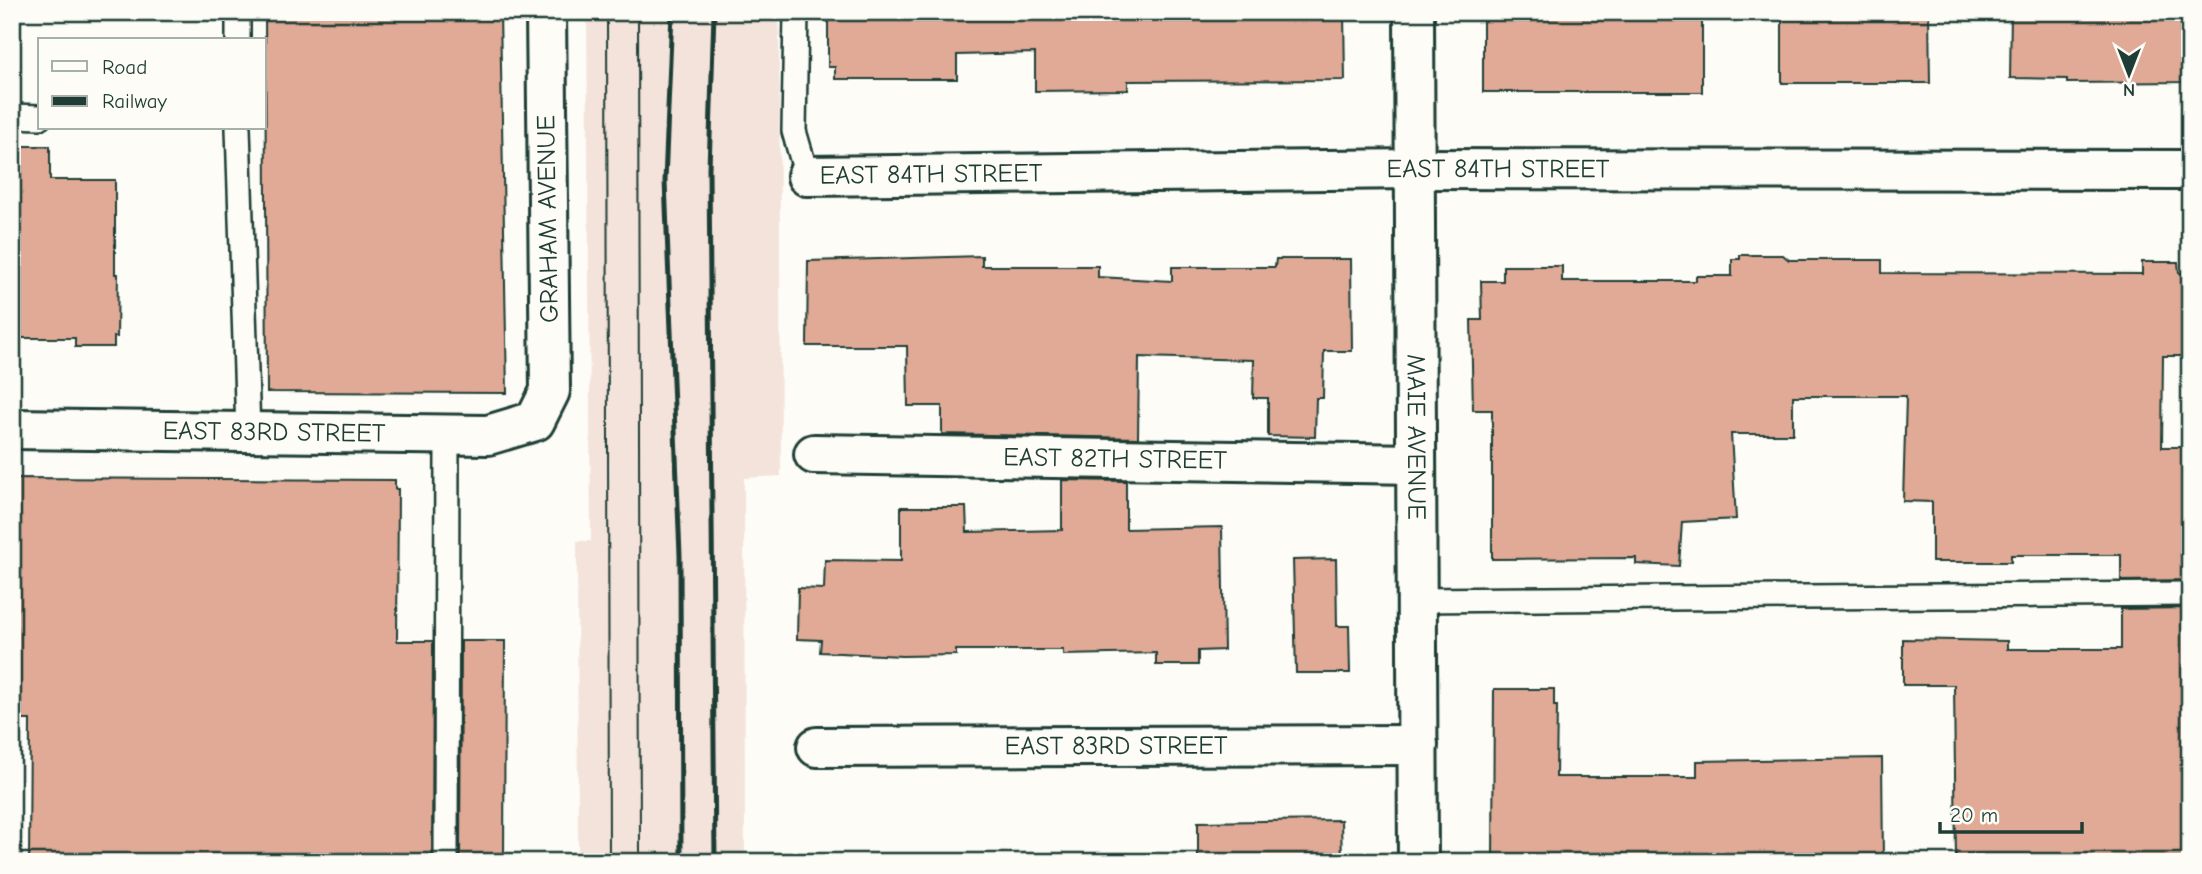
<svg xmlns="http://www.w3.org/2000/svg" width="2202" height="874" font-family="'Comic Neue',sans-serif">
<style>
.built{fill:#f4e3da}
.building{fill:#e0aa96;stroke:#1f3d34;stroke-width:2}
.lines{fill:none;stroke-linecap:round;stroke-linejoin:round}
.service-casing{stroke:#1f3d34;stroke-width:28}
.minor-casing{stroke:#1f3d34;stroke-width:44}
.tertiary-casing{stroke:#1f3d34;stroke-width:44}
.service{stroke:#fdfcf7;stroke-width:23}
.minor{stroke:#fdfcf7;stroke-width:38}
.tertiary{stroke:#fdfcf7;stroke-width:38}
.tram{stroke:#1f3d34;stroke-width:2}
.rail{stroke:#1f3d34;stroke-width:5}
.labels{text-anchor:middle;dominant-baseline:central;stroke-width:6;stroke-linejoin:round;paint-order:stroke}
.street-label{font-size:26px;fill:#1f3d34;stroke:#fdfcf7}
</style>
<rect width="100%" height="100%" fill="#fdfcf7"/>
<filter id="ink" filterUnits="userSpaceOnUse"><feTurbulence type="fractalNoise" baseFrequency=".0143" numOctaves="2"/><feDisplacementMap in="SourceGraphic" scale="14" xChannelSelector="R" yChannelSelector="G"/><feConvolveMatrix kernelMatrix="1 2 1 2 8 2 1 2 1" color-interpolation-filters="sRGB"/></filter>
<g filter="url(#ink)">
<polygon class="built" points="587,12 779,12 781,476 744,478 745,862 578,862 577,541 591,541"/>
<g class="building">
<polygon points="265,12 500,12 507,393 267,392"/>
<polygon points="828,12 1344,12 1345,80 1128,81 1128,90 1035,91 1035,53 957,55 957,79 835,79 835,67 828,67"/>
<rect x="1483" y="12" width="219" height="80"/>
<polygon points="1782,12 1929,12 1930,83 1782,83"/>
<polygon points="2011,12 2190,12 2190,82 2067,83 2067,79 2010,78"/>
<polygon points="12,146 50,146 50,180 115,180 115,274 118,274 117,337 114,337 114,347 75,347 75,338 12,338"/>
<polygon points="1740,255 1783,255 1789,260 1882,260 1882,273 2142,274 2142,262 2178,262 2179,273 2190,273 2190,356 2163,356 2162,447 2190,447 2190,580 2121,581 2121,555 2011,555 2011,562 1932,562 1932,502 1903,501 1906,396 1793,396 1793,434 1731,434 1736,519 1682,522 1679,566 1636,564 1636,558 1492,559 1492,410 1473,410 1471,320 1482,320 1481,281 1503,281 1503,266 1562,266 1562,281 1696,281 1696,276 1732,276 1732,259 1740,259"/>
<polygon points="982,256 982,266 1098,266 1098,277 1172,281 1172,267 1275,267 1276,259 1351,259 1352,351 1324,351 1323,398 1316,398 1315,437 1268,436 1268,398 1253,398 1254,360 1139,357 1138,438 942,434 942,406 908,406 907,346 807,346 808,261"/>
<polygon points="12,478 395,480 395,489 398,489 397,641 433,641 432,860 29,862 30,720 12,720"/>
<polygon points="1062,480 1126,481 1126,529 1222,527 1224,650 1198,651 1198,665 1156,665 1156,653 1063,655 1063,650 956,650 956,655 902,656 820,652 821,640 797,639 798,588 824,589 825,560 901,561 901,507 966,507 967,532 1062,530"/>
<polygon points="1336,559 1337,626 1349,626 1350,673 1296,673 1293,560"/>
<polygon points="2190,608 2190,659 2186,659 2190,862 1956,862 1954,685 1903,685 1903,639 2007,641 2007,649 2121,649 2121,609"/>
<polygon points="461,641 505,641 504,861 460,860"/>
<polygon points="1494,689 1554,689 1554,706 1557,706 1556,777 1697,777 1697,761 1882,758 1883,862 1834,862 1834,857 1763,857 1763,862 1493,862"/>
<polygon points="1341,820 1342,862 1198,862 1198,822"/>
</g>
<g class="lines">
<defs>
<g id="service">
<polyline points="238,12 238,40"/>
<polyline points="796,12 794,131 807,176"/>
<polyline points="12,116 40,117"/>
<polyline points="238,128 248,432"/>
<polyline points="1417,600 2190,594"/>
<polyline points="446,862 447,435"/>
</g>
<g id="minor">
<path id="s1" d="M 1414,12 L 1418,862"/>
<path id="s2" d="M 807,176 L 1414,169 L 2190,170"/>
<path id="s3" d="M 814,454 L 1416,464"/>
<path id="s4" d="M 817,747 L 1418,745"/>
</g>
<g id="tertiary">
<path id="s5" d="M 12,429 L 488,435 L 535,421 L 550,391 L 546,12"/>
</g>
</defs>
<use href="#service" class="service-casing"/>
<use href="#minor" class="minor-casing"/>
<use href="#tertiary" class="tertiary-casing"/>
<use href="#service" class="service"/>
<use href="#minor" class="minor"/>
<use href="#tertiary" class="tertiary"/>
<g class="tram">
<polyline points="607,12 609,862"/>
<polyline points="638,12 640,862"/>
</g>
<g class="rail">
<polyline points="672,12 665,181 680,556 681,862"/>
<polyline points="714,12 709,169 715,862"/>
</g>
</g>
</g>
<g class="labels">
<g class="street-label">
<text stroke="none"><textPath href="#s2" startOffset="691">EAST 84TH STREET</textPath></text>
<text stroke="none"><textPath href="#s2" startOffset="124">EAST 84TH STREET</textPath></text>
<text transform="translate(548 219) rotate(-91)">GRAHAM AVENUE</text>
<text stroke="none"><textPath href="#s5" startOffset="262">EAST 83RD STREET</textPath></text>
<text stroke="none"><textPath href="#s1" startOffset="425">MAIE AVENUE</textPath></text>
<text stroke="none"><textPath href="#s3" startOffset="301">EAST 82TH STREET</textPath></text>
<text stroke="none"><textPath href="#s4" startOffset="299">EAST 83RD STREET</textPath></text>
</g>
</g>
<rect width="2202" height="874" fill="none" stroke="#fdfcf7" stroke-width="42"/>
<rect x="21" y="21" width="2160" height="832" fill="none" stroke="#1f3d34" stroke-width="2.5" filter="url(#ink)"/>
<rect x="38" y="38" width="228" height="91" fill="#fdfcf7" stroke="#a4b0a9" stroke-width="2"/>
<rect x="52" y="61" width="35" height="10" fill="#fdfcf7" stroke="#a4b0a9" stroke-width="2"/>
<text x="102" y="74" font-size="21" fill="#1f3d34">Road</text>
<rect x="52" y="96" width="35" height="10" fill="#1f3d34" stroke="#a4b0a9" stroke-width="2"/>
<text x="102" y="108" font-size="21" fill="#1f3d34">Railway</text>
<g transform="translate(2129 74) rotate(180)" stroke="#fdfcf7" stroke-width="5" paint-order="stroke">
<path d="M0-5L12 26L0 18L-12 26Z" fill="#1f3d34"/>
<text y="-10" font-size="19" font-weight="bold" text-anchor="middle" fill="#1f3d34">N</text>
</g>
<path d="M1940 822v10h142v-10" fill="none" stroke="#1f3d34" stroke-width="3.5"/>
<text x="1950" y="822" font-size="21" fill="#1f3d34" stroke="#fdfcf7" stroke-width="5" paint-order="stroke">20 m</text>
</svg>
